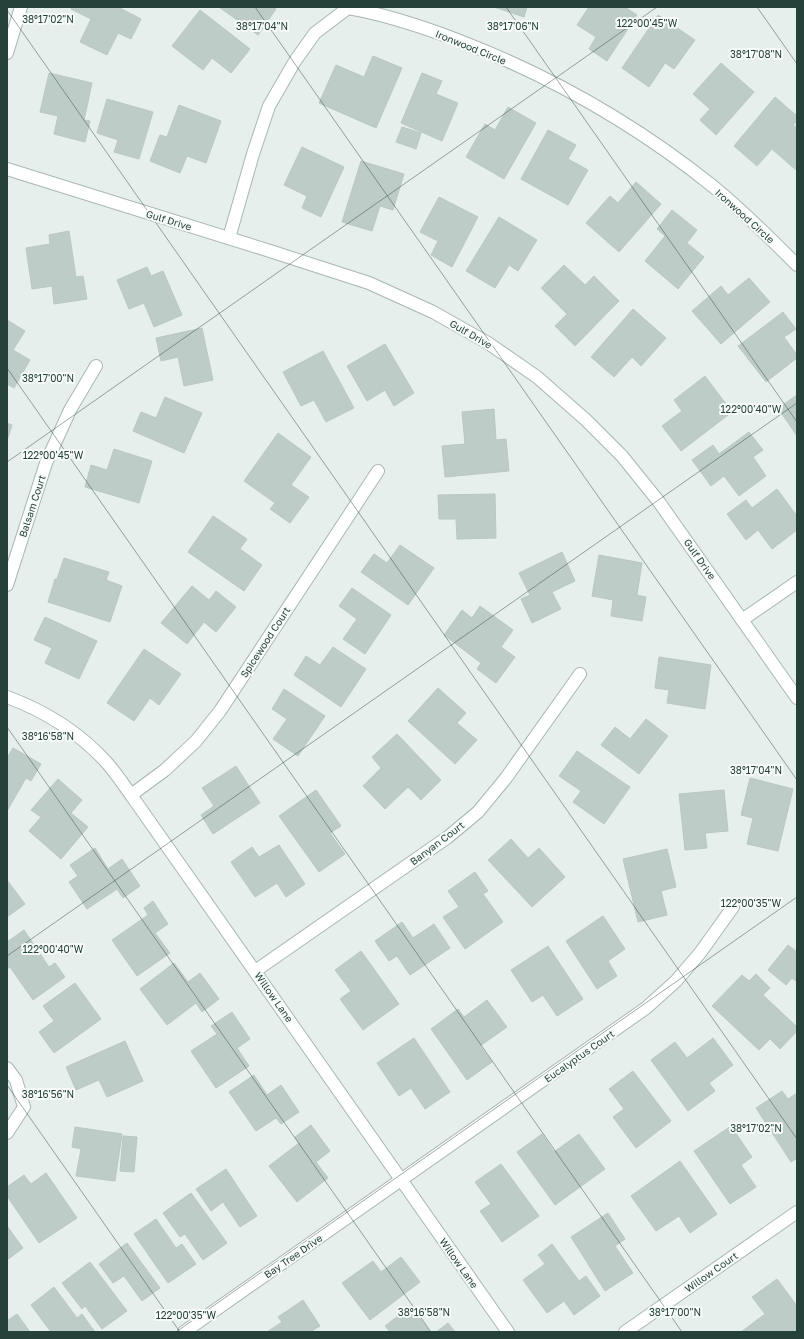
<svg xmlns="http://www.w3.org/2000/svg" width="804" height="1339" font-family="'Golos Text',sans-serif">
<style>
.building{fill:#beccc7;stroke:#b9c8c2}
.lines{fill:none;stroke-linecap:round;stroke-linejoin:round}
.minor-casing{stroke:#a8b7b2;stroke-width:14}
.minor{stroke:#fff;stroke-width:12}
.ticks{fill:none;stroke:#25413a;stroke-width:1;stroke-opacity:0.45}
.labels{text-anchor:middle;dominant-baseline:central;stroke-width:4;stroke-linejoin:round;paint-order:stroke}
.street-label{font-size:10px;fill:#25413a;stroke:#f7fbf9}
.ticks-label{font-size:10px;text-anchor:middle;fill:#25413a;stroke:#f7fbf9;stroke-width:4;stroke-linejoin:round;paint-order:stroke}
</style>
<rect width="100%" height="100%" fill="#e6efeb"/>
<g class="building">
<polygon points="72,7 118,7 141,19 131,39 118,33 107,55 80,42 91,19 71,9"/>
<polygon points="219,7 274,7 276,9 258,35"/>
<polygon points="494,7 527,7 524,17"/>
<polygon points="589,7 625,7 637,15 607,61 589,49 596,37 577,25"/>
<polygon points="200,10 250,49 231,73 212,58 203,70 172,46"/>
<polygon points="658,15 695,40 674,69 665,63 649,87 622,68"/>
<polygon points="373,56 402,68 376,128 319,103 336,65 364,77"/>
<polygon points="721,63 754,92 716,135 700,120 710,109 693,94"/>
<polygon points="49,73 92,83 84,120 90,121 85,142 54,134 58,116 40,112"/>
<polygon points="422,73 442,81 436,94 458,103 442,141 401,123"/>
<polygon points="775,97 797,116 797,121 793,125 797,128 797,168 796,170 772,149 757,166 734,146"/>
<polygon points="107,99 153,112 139,159 114,152 118,140 97,133"/>
<polygon points="179,105 221,121 206,163 187,156 180,173 150,161 160,135 167,137"/>
<polygon points="508,107 536,123 504,179 466,157 485,124 495,130"/>
<polygon points="402,127 421,133 416,149 396,142"/>
<polygon points="548,130 576,145 568,159 588,170 568,205 521,179"/>
<polygon points="302,147 344,167 321,217 302,208 307,196 284,185"/>
<polygon points="361,161 404,174 393,210 380,206 372,231 342,222"/>
<polygon points="636,182 661,204 619,252 586,223 610,196 618,203"/>
<polygon points="439,197 478,217 452,267 431,255 438,241 420,232"/>
<polygon points="672,210 697,230 687,243 704,257 678,289 645,261 665,236 657,229"/>
<polygon points="499,217 537,240 518,271 509,265 495,288 466,271"/>
<polygon points="69,231 76,277 83,276 87,299 54,304 52,286 32,289 26,248 50,244 49,235"/>
<polygon points="564,265 585,285 594,276 619,301 575,346 555,326 567,314 541,288"/>
<polygon points="147,267 151,276 163,271 182,315 154,327 144,303 129,309 117,280"/>
<polygon points="749,278 770,302 721,344 692,311 721,286 728,295"/>
<polygon points="633,309 666,338 641,366 632,357 614,377 591,357"/>
<polygon points="783,312 796,329 784,337 797,355 797,358 766,382 738,346"/>
<polygon points="7,320 25,331 13,350 30,360 14,388 7,384"/>
<polygon points="202,328 213,380 184,386 178,357 161,361 156,338"/>
<polygon points="385,344 414,393 394,406 385,390 367,401 347,366"/>
<polygon points="323,351 354,408 326,422 314,400 301,406 283,372"/>
<polygon points="705,376 732,412 681,451 662,426 682,411 674,400"/>
<polygon points="797,395 797,436 778,408"/>
<polygon points="165,397 202,413 184,453 133,431 141,412 156,418"/>
<polygon points="494,409 496,440 506,439 509,471 445,477 442,446 465,444 462,412"/>
<polygon points="7,423 12,425 7,441"/>
<polygon points="749,432 763,450 753,457 766,476 739,496 724,476 711,486 692,460 713,445 719,454"/>
<polygon points="278,433 311,457 291,485 309,497 290,523 270,509 275,503 244,481"/>
<polygon points="114,449 152,461 139,503 85,487 91,465 107,470"/>
<polygon points="777,489 797,516 797,530 772,549 758,530 746,540 727,514 746,500 752,508"/>
<polygon points="495,494 496,538 457,539 456,519 439,519 438,495"/>
<polygon points="213,516 247,539 240,549 262,565 244,591 188,552"/>
<polygon points="400,545 434,568 408,605 361,572 374,554 387,563"/>
<polygon points="562,552 575,581 552,592 561,609 532,623 521,599 530,595 519,573"/>
<polygon points="599,555 642,563 637,595 646,597 642,621 611,616 613,600 592,596"/>
<polygon points="64,558 109,572 106,580 122,586 110,622 48,602 55,579 57,579"/>
<polygon points="192,586 209,600 216,591 236,607 216,632 204,622 187,644 161,623"/>
<polygon points="352,588 391,615 365,654 343,639 357,619 339,606"/>
<polygon points="480,606 513,630 501,647 515,657 496,683 477,669 481,663 444,635 462,610 472,618"/>
<polygon points="45,617 97,641 79,679 45,663 52,648 34,640"/>
<polygon points="333,647 366,669 341,707 294,675 306,656 320,665"/>
<polygon points="144,649 181,674 159,705 150,698 134,721 107,703"/>
<polygon points="659,657 711,665 705,709 667,703 669,690 655,688"/>
<polygon points="438,688 466,713 457,723 477,740 455,764 408,721"/>
<polygon points="284,689 325,716 298,756 273,739 287,719 272,709"/>
<polygon points="646,719 668,736 639,774 601,745 615,727 630,739"/>
<polygon points="397,734 441,780 421,800 408,787 385,809 363,786 381,768 372,757"/>
<polygon points="13,748 41,764 31,781 26,778 7,811 7,758"/>
<polygon points="577,751 630,787 604,824 573,802 581,791 559,776"/>
<polygon points="236,766 260,803 213,834 201,815 214,806 202,788"/>
<polygon points="750,778 793,789 778,851 747,844 753,818 741,815"/>
<polygon points="58,779 82,800 71,813 88,827 61,859 29,831 41,817 31,810"/>
<polygon points="316,790 341,826 330,833 345,854 319,872 279,816"/>
<polygon points="724,790 728,831 705,833 707,848 685,850 679,794"/>
<polygon points="511,839 528,858 539,848 565,877 532,907 488,860"/>
<polygon points="279,845 305,884 286,897 277,883 255,897 231,862 252,847 259,857"/>
<polygon points="95,848 108,869 122,859 140,886 123,898 117,889 87,909 69,882 78,876 70,865"/>
<polygon points="667,849 676,887 661,891 667,915 638,922 623,859"/>
<polygon points="475,872 488,891 483,894 503,922 465,949 443,917 459,907 448,891"/>
<polygon points="7,880 25,904 7,917"/>
<polygon points="153,901 168,924 155,933 170,953 137,976 112,940 148,915 144,908"/>
<polygon points="603,916 625,949 608,961 617,976 597,989 566,941"/>
<polygon points="402,922 413,938 434,924 450,948 410,975 397,956 389,961 375,941"/>
<polygon points="24,930 49,967 55,963 65,977 33,1000 10,967 7,969 7,942"/>
<polygon points="788,945 797,952 797,982 792,978 786,985 768,970"/>
<polygon points="548,946 583,999 557,1016 543,995 532,1002 511,970"/>
<polygon points="361,951 399,1004 363,1030 340,999 351,991 335,970"/>
<polygon points="174,963 188,982 200,973 219,999 202,1012 196,1003 167,1025 140,989"/>
<polygon points="756,974 770,988 763,995 797,1027 797,1031 780,1049 770,1039 759,1050 712,1006 742,975 749,981"/>
<polygon points="75,983 101,1019 54,1053 39,1032 54,1021 43,1006"/>
<polygon points="487,1000 507,1027 480,1046 492,1062 467,1080 431,1029 458,1009 464,1017"/>
<polygon points="232,1012 250,1039 237,1048 249,1066 216,1088 191,1051 217,1034 211,1026"/>
<polygon points="414,1038 450,1092 425,1109 411,1088 399,1096 377,1063"/>
<polygon points="713,1038 733,1065 709,1083 715,1091 688,1111 651,1060 675,1042 687,1058"/>
<polygon points="125,1041 143,1081 107,1097 99,1080 76,1090 66,1067"/>
<polygon points="633,1071 671,1121 636,1148 613,1117 624,1109 609,1089"/>
<polygon points="254,1075 267,1095 281,1085 299,1112 281,1124 276,1118 256,1131 229,1092"/>
<polygon points="782,1091 788,1099 797,1093 797,1158 791,1162 756,1108"/>
<polygon points="311,1125 330,1151 316,1162 328,1178 297,1202 269,1166 299,1143 295,1137"/>
<polygon points="731,1126 752,1157 741,1165 756,1187 730,1204 694,1151"/>
<polygon points="75,1127 122,1134 115,1181 76,1176 81,1149 72,1147"/>
<polygon points="542,1134 554,1152 579,1134 605,1169 555,1205 517,1152"/>
<polygon points="123,1136 137,1137 134,1172 120,1171"/>
<polygon points="680,1161 717,1214 690,1233 679,1216 656,1231 631,1196"/>
<polygon points="501,1164 539,1216 502,1242 480,1211 491,1204 475,1182"/>
<polygon points="226,1169 257,1216 240,1227 223,1202 211,1211 196,1189"/>
<polygon points="46,1173 77,1218 39,1243 7,1196 7,1187 24,1175 31,1184"/>
<polygon points="191,1193 227,1243 203,1260 185,1234 180,1237 163,1213"/>
<polygon points="608,1213 625,1239 615,1246 633,1273 605,1291 571,1237"/>
<polygon points="156,1219 176,1248 182,1244 196,1264 168,1283 134,1234"/>
<polygon points="7,1226 23,1248 7,1260"/>
<polygon points="127,1243 160,1288 142,1301 124,1276 113,1283 99,1264"/>
<polygon points="552,1244 579,1281 586,1276 600,1296 574,1315 564,1301 547,1313 523,1280 545,1264 538,1255"/>
<polygon points="401,1257 420,1282 370,1320 342,1283 373,1261 381,1272"/>
<polygon points="90,1262 127,1311 102,1329 85,1306 82,1309 62,1283"/>
<polygon points="777,1279 797,1306 797,1332 741,1332 765,1314 752,1297"/>
<polygon points="54,1287 77,1318 82,1314 95,1332 51,1332 31,1305"/>
<polygon points="303,1300 320,1326 310,1332 267,1332 282,1322 278,1317"/>
<polygon points="411,1306 430,1332 390,1332 385,1326"/>
<polygon points="17,1314 30,1332 7,1332 7,1321"/>
<polygon points="448,1323 455,1332 436,1332"/>
</g>
<g class="lines">
<defs>
<g id="minor">
<polyline points="7,53 21,7"/>
<polyline points="7,169 270,251 369,283 433,312 488,343 537,377 586,420 622,456 659,502 797,698"/>
<path d="M 229,238 L 253,154 L 269,106 L 295,61 L 315,33 L 348,8 C 385,14 420,26 455,39 C 549,75 637,125 715,188 C 744,212 771,239 797,265"/>
<polyline points="7,585 46,463 70,410 96,366"/>
<polyline points="742,620 797,582"/>
<path d="M 7,697 C 45,711 80,733 107,763 C 116,773 123,784 131,795 L 508,1332"/>
<polyline points="131,795 165,770 196,741 220,711 378,471"/>
<polyline points="255,971 448,837 478,812 506,778 580,674"/>
<polyline points="7,1068 16,1080 24,1107 7,1133"/>
<polyline points="184,1332 646,1008 676,981 700,953 733,907"/>
<polyline points="625,1332 797,1212"/>
</g>
</defs>
<use href="#minor" class="minor-casing"/>
<use href="#minor" class="minor"/>
</g>
<path class="ticks" d="M 255,7 L 797,780M 506,7 L 797,422M 757,7 L 797,64M 7,10 L 797,1139M 7,368 L 682,1332M 7,462 L 657,7M 7,727 L 431,1332M 7,956 L 797,403M 7,1085 L 180,1332M 176,1332 L 797,897"/>
<g class="labels">
<g class="street-label">
<text transform="translate(471 47) rotate(22)">Ironwood Circle</text>
<text transform="translate(745 216) rotate(42)">Ironwood Circle</text>
<text transform="translate(169 220) rotate(17)">Gulf Drive</text>
<text transform="translate(471 334) rotate(30)">Gulf Drive</text>
<text transform="translate(32 506) rotate(-72)">Balsam Court</text>
<text transform="translate(700 559) rotate(55)">Gulf Drive</text>
<text transform="translate(265 642) rotate(-57)">Spicewood Court</text>
<text transform="translate(437 843) rotate(-37)">Banyan Court</text>
<text transform="translate(274 997) rotate(55)">Willow Lane</text>
<text transform="translate(579 1056) rotate(-35)">Eucalyptus Court</text>
<text transform="translate(293 1256) rotate(-35)">Bay Tree Drive</text>
<text transform="translate(459 1263) rotate(55)">Willow Lane</text>
<text transform="translate(711 1272) rotate(-35)">Willow Court</text>
</g>
</g>
<g class="ticks-label">
<text x="48" y="23">38°17'02"N</text>
<text x="647" y="27">122°00'45"W</text>
<text x="262" y="30">38°17'04"N</text>
<text x="513" y="30">38°17'06"N</text>
<text x="756" y="58">38°17'08"N</text>
<text x="48" y="382">38°17'00"N</text>
<text x="751" y="413">122°00'40"W</text>
<text x="53" y="459">122°00'45"W</text>
<text x="48" y="740">38°16'58"N</text>
<text x="756" y="774">38°17'04"N</text>
<text x="751" y="907">122°00'35"W</text>
<text x="53" y="953">122°00'40"W</text>
<text x="48" y="1098">38°16'56"N</text>
<text x="756" y="1132">38°17'02"N</text>
<text x="424" y="1316">38°16'58"N</text>
<text x="675" y="1316">38°17'00"N</text>
<text x="186" y="1319">122°00'35"W</text>
</g>
<rect width="804" height="1339" fill="none" stroke="#25413a" stroke-width="16"/>
</svg>
